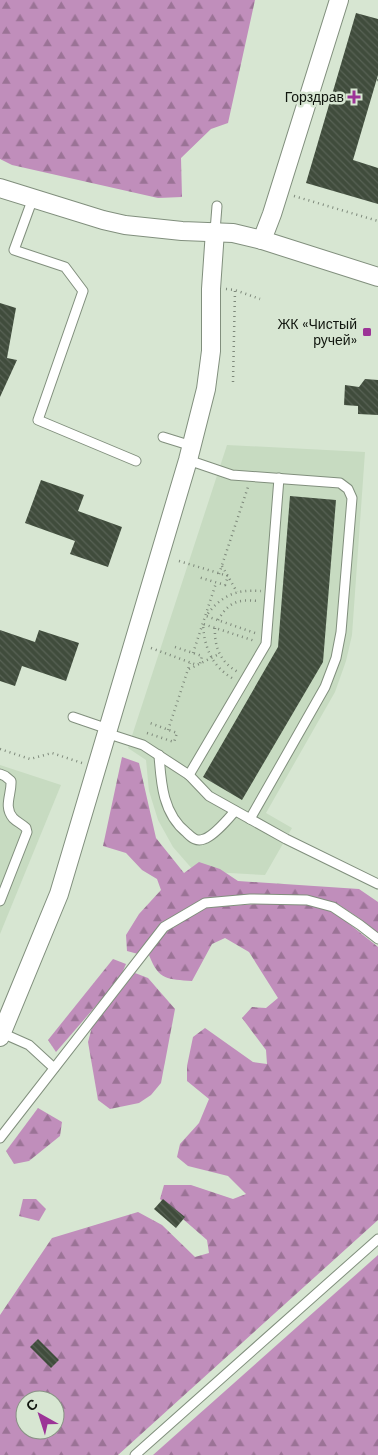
<svg xmlns="http://www.w3.org/2000/svg" width="378" height="1455" font-family="'DM Sans',sans-serif">
<style>
.built{fill:#c7dbc1}
.forest{fill:url(#forest-firs);fill-rule:evenodd}
.building{fill:url(#building-back-hatch)}
.lines{fill:none;stroke-linecap:round;stroke-linejoin:round}
.lane-casing{stroke:#818f7d;stroke-width:11}
.street-casing{stroke:#818f7d;stroke-width:20}
.path{stroke:#7e897b;stroke-width:2.5;stroke-dasharray:1 4;stroke-linecap:butt}
.lane{stroke:#fff;stroke-width:9}
.street{stroke:#fff;stroke-width:18}
.poi-dot{fill:#9c3497;stroke:#d7e6d2;stroke-width:2}
.labels{text-anchor:middle;dominant-baseline:central;stroke-width:5;stroke-linejoin:round;paint-order:stroke}
.poi-label{font-size:14px;fill:#11160f;stroke:#d7e6d2;text-anchor:end}
</style>
<defs>
<pattern id="forest-firs" width="22" height="20" patternUnits="userSpaceOnUse" patternTransform="scale(1.25)"><rect width="22" height="20" fill="#c08ebb"/><path d="M5 1l3.5 6h-7zM16 11l3.5 6h-7z" fill="#9b7396"/></pattern>
<pattern id="building-back-hatch" width="6" height="6" patternUnits="userSpaceOnUse" patternTransform="scale(1.25)"><rect width="6" height="6" fill="#404c3c"/><path d="M-1 5l2 2M0 0l6 6M5-1l2 2" fill="none" stroke="#586255"/></pattern>
</defs>
<rect width="100%" height="100%" fill="#d7e6d2"/>
<g class="built">
<polygon points="227,445 365,452 352,635 346,661 335,692 266,813 292,828 265,875 194,871 173,847 158,820 149,791 146,760 128,748"/>
<polygon points="0,765 61,785 0,934"/>
</g>
<g class="forest">
<polygon points="0,0 255,0 228,123 211,129 181,158 182,197 158,198 12,165 0,159"/>
<polygon points="122,757 139,763 156,838 184,873 199,862 220,869 238,881 359,889 378,902 378,933 359,918 336,903 258,895 205,898 183,910 161,925 138,954 127,951 126,935 139,914 161,890 157,879 142,870 126,853 103,846"/>
<path d="M 295,901 L 327,906 L 378,947 L 378,1220 L 118,1455 L 0,1455 L 0,1315 L 52,1238 L 138,1212 L 162,1225 L 195,1257 L 209,1253 L 207,1240 L 160,1199 L 164,1185 L 191,1185 L 233,1199 L 246,1194 L 228,1176 L 188,1166 L 177,1157 L 180,1144 L 199,1123 L 209,1099 L 187,1081 L 187,1066 L 193,1037 L 205,1028 L 253,1062 L 267,1064 L 266,1050 L 242,1018 L 252,1007 L 266,1008 L 278,998 L 249,952 L 225,938 L 212,944 L 192,981 C 168,979 159,981 149,955 L 164,932 L 202,908 ZM 25,1400 L 55,1400 L 55,1430 L 25,1430 Z"/>
<polygon points="113,959 126,964 120,978 56,1052 48,1040"/>
<polygon points="135,973 148,978 175,1009 161,1083 151,1095 139,1103 110,1109 98,1100 88,1042 92,1027"/>
<polygon points="38,1108 62,1122 60,1136 29,1161 14,1164 6,1151"/>
<polygon points="23,1199 36,1199 46,1209 39,1221 19,1216"/>
<polygon points="378,1255 378,1455 153,1455"/>
</g>
<g class="building">
<polygon points="356,13 378,19 378,75 353,160 378,168 378,204 306,183"/>
<polygon points="0,303 16,308 7,358 17,360 0,397"/>
<polygon points="365,379 378,380 378,415 358,414 358,406 344,405 345,385 359,387"/>
<polygon points="41,480 84,495 78,511 122,527 108,567 70,554 75,541 25,523"/>
<polygon points="290,496 336,500 323,662 242,800 203,777 278,647"/>
<polygon points="0,630 35,642 39,630 79,643 66,681 22,666 15,686 0,681"/>
<polygon points="163,1199 185,1217 176,1228 154,1209"/>
<polygon points="38,1339 59,1360 51,1368 30,1347"/>
</g>
<g class="lines">
<defs>
<g id="lane">
<polyline points="33,198 14,250 65,267 83,291 38,420 136,461"/>
<polyline points="215,231 217,206"/>
<polyline points="163,437 192,446"/>
<polyline points="188,460 232,475 340,483 348,489 352,498 341,632 336,658 325,687 250,819"/>
<polyline points="73,717 108,729"/>
<polyline points="106,733 143,745 189,775 209,796 286,839 378,884"/>
<path d="M 159,755 C 161,784 163,814 187,833 C 192,838 197,842 204,839 C 214,836 228,819 235,811"/>
<path d="M 0,774 L 5,776 L 11,781 C 12,794 3,806 13,818 C 17,822 22,824 26,828 L 27,832 L 0,901"/>
<polyline points="189,775 266,644 279,478"/>
<polyline points="2,1033 29,1045 54,1068"/>
<polyline points="0,1138 164,927 205,903 250,899 307,900 333,907 360,925 378,939"/>
<polyline points="135,1455 378,1239"/>
</g>
<g id="street">
<polyline points="0,188 103,220 125,225 182,231 233,233 262,240 378,277"/>
<polyline points="262,240 272,214 339,0"/>
<polyline points="0,1037 59,894 188,460 206,389 211,351 211,289 215,231"/>
</g>
</defs>
<use href="#lane" class="lane-casing"/>
<use href="#street" class="street-casing"/>
<g class="path">
<polyline points="377,80 378,80"/>
<polyline points="294,196 378,221"/>
<polyline points="226,289 235,290 260,299"/>
<polyline points="233,382 235,290"/>
<polyline points="179,561 228,576 225,585 198,577"/>
<polyline points="222,566 237,592"/>
<polyline points="219,574 248,487"/>
<path d="M 218,620 C 229,602 237,599 258,601"/>
<path d="M 215,628 C 214,647 221,663 238,672"/>
<path d="M 255,633 L 206,616 C 221,596 235,589 261,591"/>
<polyline points="175,647 202,656 200,664"/>
<polyline points="151,648 197,665"/>
<polyline points="193,653 216,583"/>
<polyline points="189,669 219,654"/>
<path d="M 232,678 C 212,666 204,647 203,624 L 255,641"/>
<polyline points="168,730 190,663"/>
<polyline points="147,733 174,742 177,733 150,723"/>
<polyline points="0,749 30,759 52,753 82,763"/>
</g>
<use href="#lane" class="lane"/>
<use href="#street" class="street"/>
</g>
<g class="poi-dot">
<path d="M351.5 89.5h5v5h5v5h-5v5h-5v-5h-5v-5h5z"/>
<rect x="362" y="327" width="10" height="10" rx="2.5"/>
</g>
<g class="labels">
<g class="poi-label">
<text x="344" y="97">Горздрав</text>
<text x="357" y="324">ЖК «Чистый<tspan x="357" dy="16">ручей»</tspan></text>
</g>
</g>
<g transform="translate(40 1415) rotate(321)"><circle r="24" fill="#d7e6d2" stroke="#889384"/>
<path d="M0-4L9 19L0 12L-9 19Z" fill="#9c3497"/>
<text y="-8" font-size="14" font-weight="bold" text-anchor="middle" fill="#11160f">С</text>
</g>
</svg>
